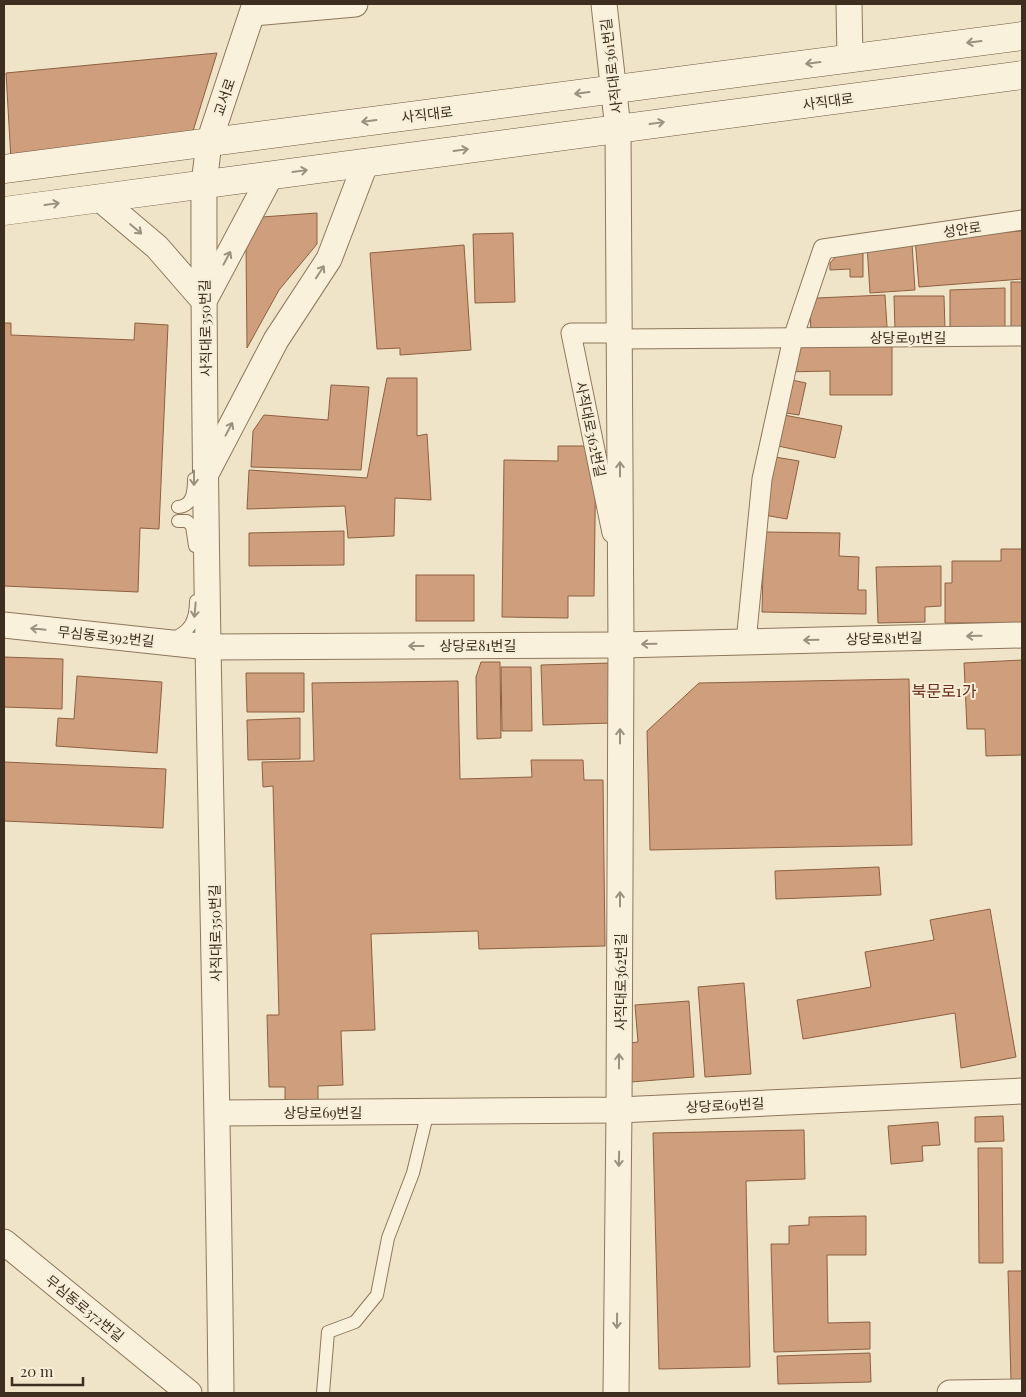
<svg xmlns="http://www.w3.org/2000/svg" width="1026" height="1397" font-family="'Playfair Display','Noto Sans KR',serif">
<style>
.building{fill:#cf9f7d;stroke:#8d5f41}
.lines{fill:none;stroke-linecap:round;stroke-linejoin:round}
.service-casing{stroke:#8d765c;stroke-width:14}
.pedestrian-casing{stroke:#8d765c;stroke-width:21}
.minor-casing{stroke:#8d765c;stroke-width:27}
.secondary-casing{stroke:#6f573f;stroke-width:29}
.service{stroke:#faf1dc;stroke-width:12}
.pedestrian{stroke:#faf1dc;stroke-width:19}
.minor{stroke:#faf1dc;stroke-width:25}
.secondary{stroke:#faf1dc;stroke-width:28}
.oneway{stroke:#9c907e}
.labels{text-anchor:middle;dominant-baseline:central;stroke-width:4;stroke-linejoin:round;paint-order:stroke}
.street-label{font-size:14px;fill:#3d2e20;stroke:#f7eed8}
.quarter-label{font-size:16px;fill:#6b2e1e;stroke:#f7eed8}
</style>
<rect width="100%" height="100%" fill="#f0e4c8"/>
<g class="building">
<polygon points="217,53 193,131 11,160 6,73"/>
<polygon points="317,213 317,244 279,290 247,348 246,244 262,217"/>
<polygon points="1022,231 1022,279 919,287 915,238"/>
<polygon points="513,233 515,302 475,303 473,234"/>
<polygon points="912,243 915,290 870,293 867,245"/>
<polygon points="464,245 471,350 400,355 400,348 377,349 370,253"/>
<polygon points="863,249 863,277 850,277 850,269 830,270 830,263 842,250"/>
<rect x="1011" y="282" width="11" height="49"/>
<polygon points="1005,288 1005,327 950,328 950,290"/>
<polygon points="885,295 887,327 811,331 810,314 817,298"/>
<polygon points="894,296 944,296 945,329 895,330"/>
<polygon points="4,323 11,323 11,335 134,340 135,323 168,325 159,529 140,528 138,592 4,586"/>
<polygon points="892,334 892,395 830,395 830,371 784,372 784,335"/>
<polygon points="387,378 417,378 417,436 427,434 431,500 395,498 394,536 348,538 345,506 247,509 249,470 367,478"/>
<polygon points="792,380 806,383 799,415 786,413"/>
<polygon points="331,385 369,387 361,470 251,467 253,431 264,415 328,420"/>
<polygon points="784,415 842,426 835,458 778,446"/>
<polygon points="558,446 596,446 594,596 568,596 568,618 502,617 504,460 558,461"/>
<polygon points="775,457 799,461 787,519 764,515"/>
<polygon points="344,531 344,565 249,566 249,533"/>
<polygon points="764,532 840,533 839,556 859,557 858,590 866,590 866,614 762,612"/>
<polygon points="1001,549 1022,549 1022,623 945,623 945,583 952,583 952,561 1001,561"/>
<polygon points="941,566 941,606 925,607 925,622 878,623 876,567"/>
<rect x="416" y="575" width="58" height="46"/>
<polygon points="4,657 63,659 62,709 4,707"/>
<polygon points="1022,660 1022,755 986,756 985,729 967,729 964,663"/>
<polygon points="481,662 500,662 501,738 477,739 476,677"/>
<polygon points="610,663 612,723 543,725 541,665"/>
<polygon points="501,667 531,667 532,731 502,731"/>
<polygon points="246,673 304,673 304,712 247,712"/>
<polygon points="77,676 162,682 157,753 56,746 58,718 74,719"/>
<polygon points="909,679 912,845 650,850 647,731 699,683"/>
<polygon points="458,681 460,779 532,777 531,760 583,760 584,780 603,780 605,946 479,949 478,931 371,934 375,1030 341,1031 343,1085 318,1086 318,1101 285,1102 285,1087 269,1087 267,1015 279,1015 273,786 263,787 262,762 314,761 312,683"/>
<polygon points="300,718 300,759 248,760 247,720"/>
<polygon points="4,762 166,769 163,828 4,821"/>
<polygon points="879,867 881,895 776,899 775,871"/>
<polygon points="990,909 1016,1057 961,1068 955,1013 803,1039 797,1000 871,987 865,952 934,940 930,920"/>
<polygon points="744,983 751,1074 705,1077 698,987"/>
<polygon points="689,1001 694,1077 631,1082 629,1043 638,1042 635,1005"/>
<polygon points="1003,1116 1004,1141 975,1142 975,1117"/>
<polygon points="938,1122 940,1145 922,1146 923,1161 891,1164 888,1126"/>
<polygon points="804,1130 805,1179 746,1181 750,1367 659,1369 653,1133"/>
<polygon points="978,1148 1002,1148 1003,1263 979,1263"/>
<polygon points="866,1216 866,1255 827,1255 828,1323 870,1322 870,1349 774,1352 771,1244 789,1244 789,1226 809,1225 809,1217"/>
<polygon points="1008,1271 1022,1271 1022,1381 1011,1381"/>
<polygon points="870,1353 871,1382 778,1384 777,1356"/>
</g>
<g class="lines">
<defs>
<g id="service">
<path d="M 178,507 C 193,506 194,491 194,479"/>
<polyline points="178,521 187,521 192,526 195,546"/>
<path d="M 171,639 C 190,632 196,621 196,601"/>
<polyline points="323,1393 328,1332 355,1322 377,1295 388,1238 413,1173 428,1111"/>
</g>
<g id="pedestrian">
<polyline points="619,339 1022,336"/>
<polyline points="612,533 571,333 619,333"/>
<polyline points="746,642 762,479 793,338 823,249 1022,220"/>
</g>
<g id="minor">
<polyline points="604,4 618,129 621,645 619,1110 616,1393"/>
<polyline points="849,4 850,58"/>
<polyline points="253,13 355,4"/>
<polyline points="99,198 157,247 204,301 271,175"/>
<polyline points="208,470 276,340 329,259 366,162"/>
<polyline points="4,625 209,647 621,645 1022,635"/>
<polyline points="218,1113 619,1110 1022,1091"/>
<polyline points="4,1242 189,1393"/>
<path d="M 221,1393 C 217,990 203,587 204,184 L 209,142 L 255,4"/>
<polyline points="950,1393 1022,1392"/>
</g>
<g id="secondary">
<polyline points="4,169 1022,36"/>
<polyline points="4,211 1022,75"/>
</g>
</defs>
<use href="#service" class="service-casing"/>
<use href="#pedestrian" class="pedestrian-casing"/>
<use href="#minor" class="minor-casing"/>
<use href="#secondary" class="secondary-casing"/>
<use href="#service" class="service"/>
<use href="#pedestrian" class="pedestrian"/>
<use href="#minor" class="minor"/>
<use href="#secondary" class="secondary"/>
</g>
<defs><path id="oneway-shaft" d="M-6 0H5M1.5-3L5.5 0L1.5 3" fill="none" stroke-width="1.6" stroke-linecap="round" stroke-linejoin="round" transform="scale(1.25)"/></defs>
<g class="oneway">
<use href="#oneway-shaft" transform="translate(974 42) rotate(173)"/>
<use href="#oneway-shaft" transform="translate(813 63) rotate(173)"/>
<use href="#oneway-shaft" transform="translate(582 93) rotate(173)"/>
<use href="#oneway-shaft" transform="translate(369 121) rotate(173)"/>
<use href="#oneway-shaft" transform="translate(657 123) rotate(-8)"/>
<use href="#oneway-shaft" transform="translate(461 150) rotate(-8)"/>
<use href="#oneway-shaft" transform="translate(300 171) rotate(-8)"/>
<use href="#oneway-shaft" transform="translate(52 204) rotate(-8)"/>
<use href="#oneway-shaft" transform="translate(136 229) rotate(40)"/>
<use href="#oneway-shaft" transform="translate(227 258) rotate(-62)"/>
<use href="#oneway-shaft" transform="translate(320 272) rotate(-57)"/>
<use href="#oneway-shaft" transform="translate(229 429) rotate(-62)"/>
<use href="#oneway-shaft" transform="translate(620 469) rotate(-90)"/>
<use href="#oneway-shaft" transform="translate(194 478) rotate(90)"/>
<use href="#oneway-shaft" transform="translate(195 610) rotate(95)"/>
<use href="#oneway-shaft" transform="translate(38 629) rotate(-174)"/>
<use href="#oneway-shaft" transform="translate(974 636) rotate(179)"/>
<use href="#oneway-shaft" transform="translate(811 640) rotate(179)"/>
<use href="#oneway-shaft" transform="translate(649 644) rotate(179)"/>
<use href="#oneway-shaft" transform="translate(416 646) rotate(180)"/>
<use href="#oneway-shaft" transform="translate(620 736) rotate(-90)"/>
<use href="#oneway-shaft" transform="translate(620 899) rotate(-90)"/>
<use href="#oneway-shaft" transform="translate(619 1061) rotate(-90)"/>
<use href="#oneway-shaft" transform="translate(619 1159) rotate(91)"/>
<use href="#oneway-shaft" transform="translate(617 1321) rotate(91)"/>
</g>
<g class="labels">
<g class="street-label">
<text transform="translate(611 66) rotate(-97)">사직대로361번길</text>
<text transform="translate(224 97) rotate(-71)">교서로</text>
<text transform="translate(828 101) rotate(-8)">사직대로</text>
<text transform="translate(427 114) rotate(-7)">사직대로</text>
<text transform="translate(962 229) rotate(-8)">성안로</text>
<text transform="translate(205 328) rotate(-91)">사직대로350번길</text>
<text x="908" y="337">상당로91번길</text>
<text transform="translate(591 429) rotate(78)">사직대로362번길</text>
<text transform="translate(106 636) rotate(6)">무심동로392번길</text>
<text transform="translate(884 638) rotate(-1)">상당로81번길</text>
<text x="478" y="645">상당로81번길</text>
<text transform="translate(215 933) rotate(-91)">사직대로350번길</text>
<text transform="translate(620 982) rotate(-90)">사직대로362번길</text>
<text transform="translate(725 1105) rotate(-3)">상당로69번길</text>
<text x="323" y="1112">상당로69번길</text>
<text transform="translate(85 1308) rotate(39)">무심동로372번길</text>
</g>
<g class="quarter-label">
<text x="944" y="690">북문로1가</text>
</g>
</g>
<rect width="1026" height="1397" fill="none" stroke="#3d2e20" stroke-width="10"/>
<path d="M12 1377v8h71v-8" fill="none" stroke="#3d2e20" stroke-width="2.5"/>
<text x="20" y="1377" font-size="15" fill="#3d2e20" stroke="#f7eed8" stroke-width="4" paint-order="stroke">20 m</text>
</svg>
